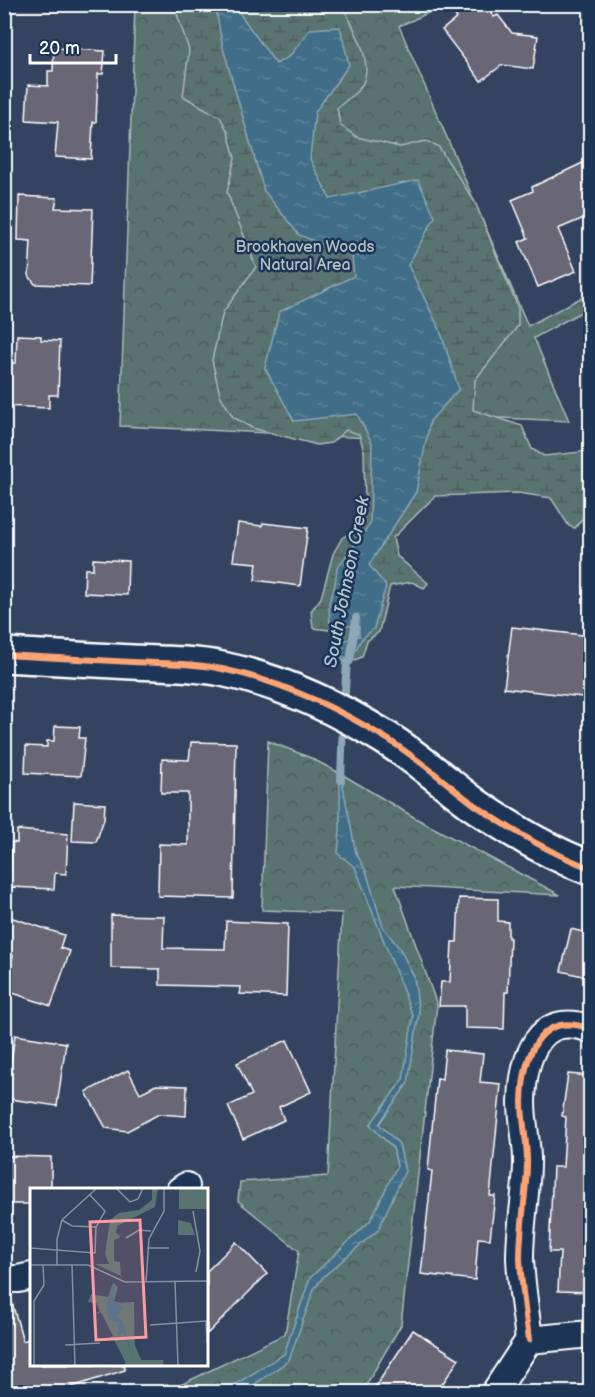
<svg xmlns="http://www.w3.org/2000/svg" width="595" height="1397" font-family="'Balsamiq Sans',sans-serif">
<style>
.forest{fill:url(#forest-crowns);stroke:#acb9b8;stroke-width:1.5}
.wetland{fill:url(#wetland-marsh);stroke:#acb9b8;stroke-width:1.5}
.water{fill:url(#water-ripples);stroke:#8da7b7;stroke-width:1.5}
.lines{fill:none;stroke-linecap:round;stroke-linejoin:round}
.stream{stroke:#8da7b7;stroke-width:8}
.building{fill:#696674;stroke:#fff;stroke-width:1.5}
.minor-casing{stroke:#fff;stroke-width:30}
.tertiary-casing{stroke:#fff;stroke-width:38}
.minor{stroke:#1d3557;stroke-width:26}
.tertiary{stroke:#1d3557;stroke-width:33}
.cycleway-casing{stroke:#1d3557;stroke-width:10}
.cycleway{stroke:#fda474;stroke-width:6}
.labels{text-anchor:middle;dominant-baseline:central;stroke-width:5;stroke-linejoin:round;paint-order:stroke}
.park-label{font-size:16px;fill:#b4c0bf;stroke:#1d3557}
.water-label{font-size:18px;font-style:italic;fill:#b3c5cf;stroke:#1d3557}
.inset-road{fill:none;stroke:#858fa0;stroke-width:1.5}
.view{fill:#ff9aa2;fill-opacity:0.15;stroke:#ff9aa2;stroke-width:3}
.inset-edge{fill:none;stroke:#fff;stroke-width:3}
</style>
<defs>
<pattern id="forest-crowns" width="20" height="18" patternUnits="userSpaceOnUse" patternTransform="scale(1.5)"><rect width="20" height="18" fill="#587370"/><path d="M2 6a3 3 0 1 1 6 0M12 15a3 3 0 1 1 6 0" fill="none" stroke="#515c5a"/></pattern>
<pattern id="wetland-marsh" width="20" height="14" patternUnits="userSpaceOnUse" patternTransform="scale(1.5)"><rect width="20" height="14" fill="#587370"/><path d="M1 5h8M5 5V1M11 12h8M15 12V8" fill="none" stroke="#515c5a"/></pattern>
<pattern id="water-ripples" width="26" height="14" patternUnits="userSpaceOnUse" patternTransform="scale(1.5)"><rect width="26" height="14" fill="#416d87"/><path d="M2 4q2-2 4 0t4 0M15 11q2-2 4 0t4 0" fill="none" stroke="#5e8399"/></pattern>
</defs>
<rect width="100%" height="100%" fill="#344460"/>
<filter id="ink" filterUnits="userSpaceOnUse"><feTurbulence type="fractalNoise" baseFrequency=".0167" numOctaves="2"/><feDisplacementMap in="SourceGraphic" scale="12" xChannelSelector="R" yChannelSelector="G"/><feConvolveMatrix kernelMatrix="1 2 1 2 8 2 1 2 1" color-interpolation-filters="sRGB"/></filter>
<g filter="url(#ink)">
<g class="forest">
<polygon points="390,4 394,13 414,5 446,5 399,26 528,326 590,293 590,307 534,338 569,421 393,413 391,439 120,426 135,5"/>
<polygon points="268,741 311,758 343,775 417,819 560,895 395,886 437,1005 401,1325 362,1392 166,1392 285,1334 299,1251 238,1201 240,1182 328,1176 342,913 262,910"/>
</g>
<path class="wetland" d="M 174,5 L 342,5 C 353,27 378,67 359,89 C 353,96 344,102 337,108 L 340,125 L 357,137 L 400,147 L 426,141 L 438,146 L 475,202 L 518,308 L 518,326 L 475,380 L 473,410 L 522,426 L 532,449 L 544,456 L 590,451 L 590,509 L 575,528 L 569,526 L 551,498 L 518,493 L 435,496 L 393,538 L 397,556 L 428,583 L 424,588 L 412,582 L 390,586 L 379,632 L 367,641 L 362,657 L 345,664 L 337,650 L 338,631 L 313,628 L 311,611 L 321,598 L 333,554 L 342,538 L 354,530 L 365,507 L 364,451 L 359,434 L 346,430 L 331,443 L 317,445 L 252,428 L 233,417 L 220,395 L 212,360 L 223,312 L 256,267 L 227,192 L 235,158 L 228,132 L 220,117 L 183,96 L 189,50 Z"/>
<g class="water">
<polygon points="215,5 238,5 240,14 276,64 290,56 310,29 340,27 349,65 315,112 310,159 330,199 418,180 435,217 408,265 440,330 459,389 430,421 416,492 369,565 386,586 374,628 361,640 350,661 341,655 341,642 359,636 359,627 330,623 329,603 335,585 337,568 370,524 372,443 357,414 294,421 265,368 279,312 354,276 352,256 299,235 264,191 223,48"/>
<polygon points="340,771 356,853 366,871 383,927 400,949 414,977 419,1013 408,1083 379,1124 399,1144 405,1171 378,1230 324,1276 314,1289 289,1360 244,1392 223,1392 284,1354 310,1278 370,1221 397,1166 393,1148 370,1125 403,1079 413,1016 355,867 338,854 340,830"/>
</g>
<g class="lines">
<g class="stream">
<polyline points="344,705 347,662 350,661 356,618"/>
<polyline points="341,780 343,721"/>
</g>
</g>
<g class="building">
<polygon points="447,4 485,4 494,17 498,15 512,33 538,36 533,69 502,65 481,81 442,30 457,18"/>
<polygon points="54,48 105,51 103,74 98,74 96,122 93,122 91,159 55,157 58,122 26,120 28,85 48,86 48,71 53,71"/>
<polygon points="591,159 591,215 558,229 576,271 538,287 519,242 528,238 512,200 533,191 532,187"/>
<polygon points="19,196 57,198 55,208 93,209 90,286 35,284 29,276 31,241 18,240"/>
<polygon points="17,335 41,336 41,340 60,341 58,395 49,395 49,408 4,406 4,373 8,373 8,363 16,363"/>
<polygon points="238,523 262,526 263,523 308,528 300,586 255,580 257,563 233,561"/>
<polygon points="93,559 128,561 127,595 84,593 85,569 93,569"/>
<polygon points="512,627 591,636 591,698 504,688"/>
<polygon points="55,726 80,727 79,738 85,738 81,776 25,773 26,746 47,747 47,741 54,741"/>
<polygon points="191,742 236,743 233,898 158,896 159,844 188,845 188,793 161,793 162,759 189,760"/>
<polygon points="74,802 105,804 104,819 96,842 72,841"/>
<polygon points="17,830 68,834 66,874 55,873 54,889 10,887 12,842 17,843"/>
<polygon points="459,898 498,899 498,921 508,922 508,938 510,938 508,992 505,992 504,1029 465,1028 465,1006 439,1006 441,982 450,982 452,942 457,942"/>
<polygon points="4,915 64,935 60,948 70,951 51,1006 4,990 4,980 13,956 4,953"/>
<polygon points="111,915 164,916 163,948 225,949 226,921 288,924 286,996 240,994 241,987 160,985 160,969 111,968"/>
<polygon points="571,929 591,934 591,978 561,971"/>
<polygon points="15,1035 66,1043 57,1106 4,1098 4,1075 9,1076"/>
<polygon points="287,1040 311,1092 279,1107 284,1120 243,1139 228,1106 252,1095 237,1063"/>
<polygon points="445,1050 483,1054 480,1082 501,1084 490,1196 495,1196 490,1239 478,1238 475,1280 421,1274 432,1171 428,1170 437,1078 442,1079"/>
<polygon points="128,1070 140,1093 156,1085 187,1086 186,1116 159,1114 127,1131 106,1128 86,1092"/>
<polygon points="568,1074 591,1076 591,1292 558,1291 560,1252 549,1252 553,1167 563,1167 566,1117 562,1116"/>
<polygon points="4,1156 51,1157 51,1190 32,1190 32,1204 4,1204"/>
<polygon points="236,1242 267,1274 207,1334 207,1271"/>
<polygon points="11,1299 23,1341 32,1338 32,1365 124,1365 125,1370 56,1392 4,1392 4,1300"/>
<polygon points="413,1330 459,1359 437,1392 372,1392"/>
</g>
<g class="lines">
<defs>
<g id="minor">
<polyline points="180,1190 186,1186"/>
<polyline points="4,1279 18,1279 32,1276"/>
<path d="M 529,1340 C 526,1313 521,1285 520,1258 C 520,1227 526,1196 527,1166 C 528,1145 522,1123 522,1102 C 523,1059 538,1009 590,1029"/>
<polyline points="529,1340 590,1334"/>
<polyline points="495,1392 529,1340"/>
</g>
<path id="tertiary" d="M 4,655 C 47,657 89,660 132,662 C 161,663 193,663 222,669 C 280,681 334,706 384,737 C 417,757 445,783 475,805 C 511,830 550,853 590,868"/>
</defs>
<use href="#minor" class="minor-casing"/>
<use href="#tertiary" class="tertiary-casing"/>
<use href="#minor" class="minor"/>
<use href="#tertiary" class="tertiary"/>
<defs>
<g id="cycleway">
<path d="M 4,655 C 47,657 89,660 132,662 C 161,663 193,663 222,669 C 280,681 334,706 384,737 C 417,757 445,783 475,805 C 511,830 550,853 590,868"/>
<path d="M 529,1340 C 526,1313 521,1285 520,1258 C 520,1227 526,1196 527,1166 C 528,1145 522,1123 522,1102 C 523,1059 538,1009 590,1029"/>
</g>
</defs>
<use href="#cycleway" class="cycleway-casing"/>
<use href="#cycleway" class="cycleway"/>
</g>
</g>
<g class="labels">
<g class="park-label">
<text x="305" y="247">Brookhaven Woods<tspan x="305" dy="18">Natural Area</tspan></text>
</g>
<g class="water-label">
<text transform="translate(347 582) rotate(-79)">South Johnson Creek</text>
</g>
</g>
<g transform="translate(30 1188)">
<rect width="178" height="178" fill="#344460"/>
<path d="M 122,0 L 128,0 L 125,19 L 87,38 L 86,45 L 91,49 L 84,52 L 84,73 L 90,74 L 91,88 L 65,76 L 79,76 L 75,66 L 80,32 L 89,25 L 109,22 L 122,12 ZM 149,0 L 178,0 L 178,21 L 149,21 ZM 148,32 L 161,35 L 165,47 L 148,47 ZM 104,114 L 105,172 L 133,172 L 134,178 L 91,178 L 96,175 L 83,150 L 74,153 L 83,148 L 71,124 L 62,128 L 70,123 L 67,116 Z" fill="#587370"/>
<path d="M 83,95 L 88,99 L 84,113 L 96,117 L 96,137 L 114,178 L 103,178 L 98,170 L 96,174 L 87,157 L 87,140 L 79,139 L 72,125 L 75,117 L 58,114 L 61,106 L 78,109 Z" fill="#587370"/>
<path d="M 84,95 L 83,113 L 93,119 L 86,129 L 93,134 L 105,176 L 96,149 L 93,145 L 88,148 L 88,134 L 79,133 L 76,118 Z" fill="#416d87"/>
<path class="inset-road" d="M 86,0 L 100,14 L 108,11 L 113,0M 60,7 L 75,23 L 66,39M 163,23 L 170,63 L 166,84M 32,32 L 42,38 L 66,39M 96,50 L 109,42 L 121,43M 0,60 L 65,65 L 66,39M 117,60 L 139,60M 0,77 L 58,77 L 95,94 L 179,93M 27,77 L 27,51 L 32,32 L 67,0M 42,77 L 45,178M 116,94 L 119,51 L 134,23 L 134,0M 145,94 L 148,178M 120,137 L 176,133 L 177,155M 35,157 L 70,155M 4,178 L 4,113 L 14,97 L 13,77"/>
<path class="view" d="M 110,32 L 116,149 L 66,152 L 60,34 Z"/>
<rect width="178" height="178" class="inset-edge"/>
</g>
<rect width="595" height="1397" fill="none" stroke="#1d3557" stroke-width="24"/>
<rect x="12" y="12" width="571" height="1373" fill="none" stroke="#fff" stroke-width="2" filter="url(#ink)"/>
<path d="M30 54v9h86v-9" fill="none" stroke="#ffffff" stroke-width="3"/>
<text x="39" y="54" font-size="18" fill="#ffffff" stroke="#1d3557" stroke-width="4.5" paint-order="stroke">20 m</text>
</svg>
